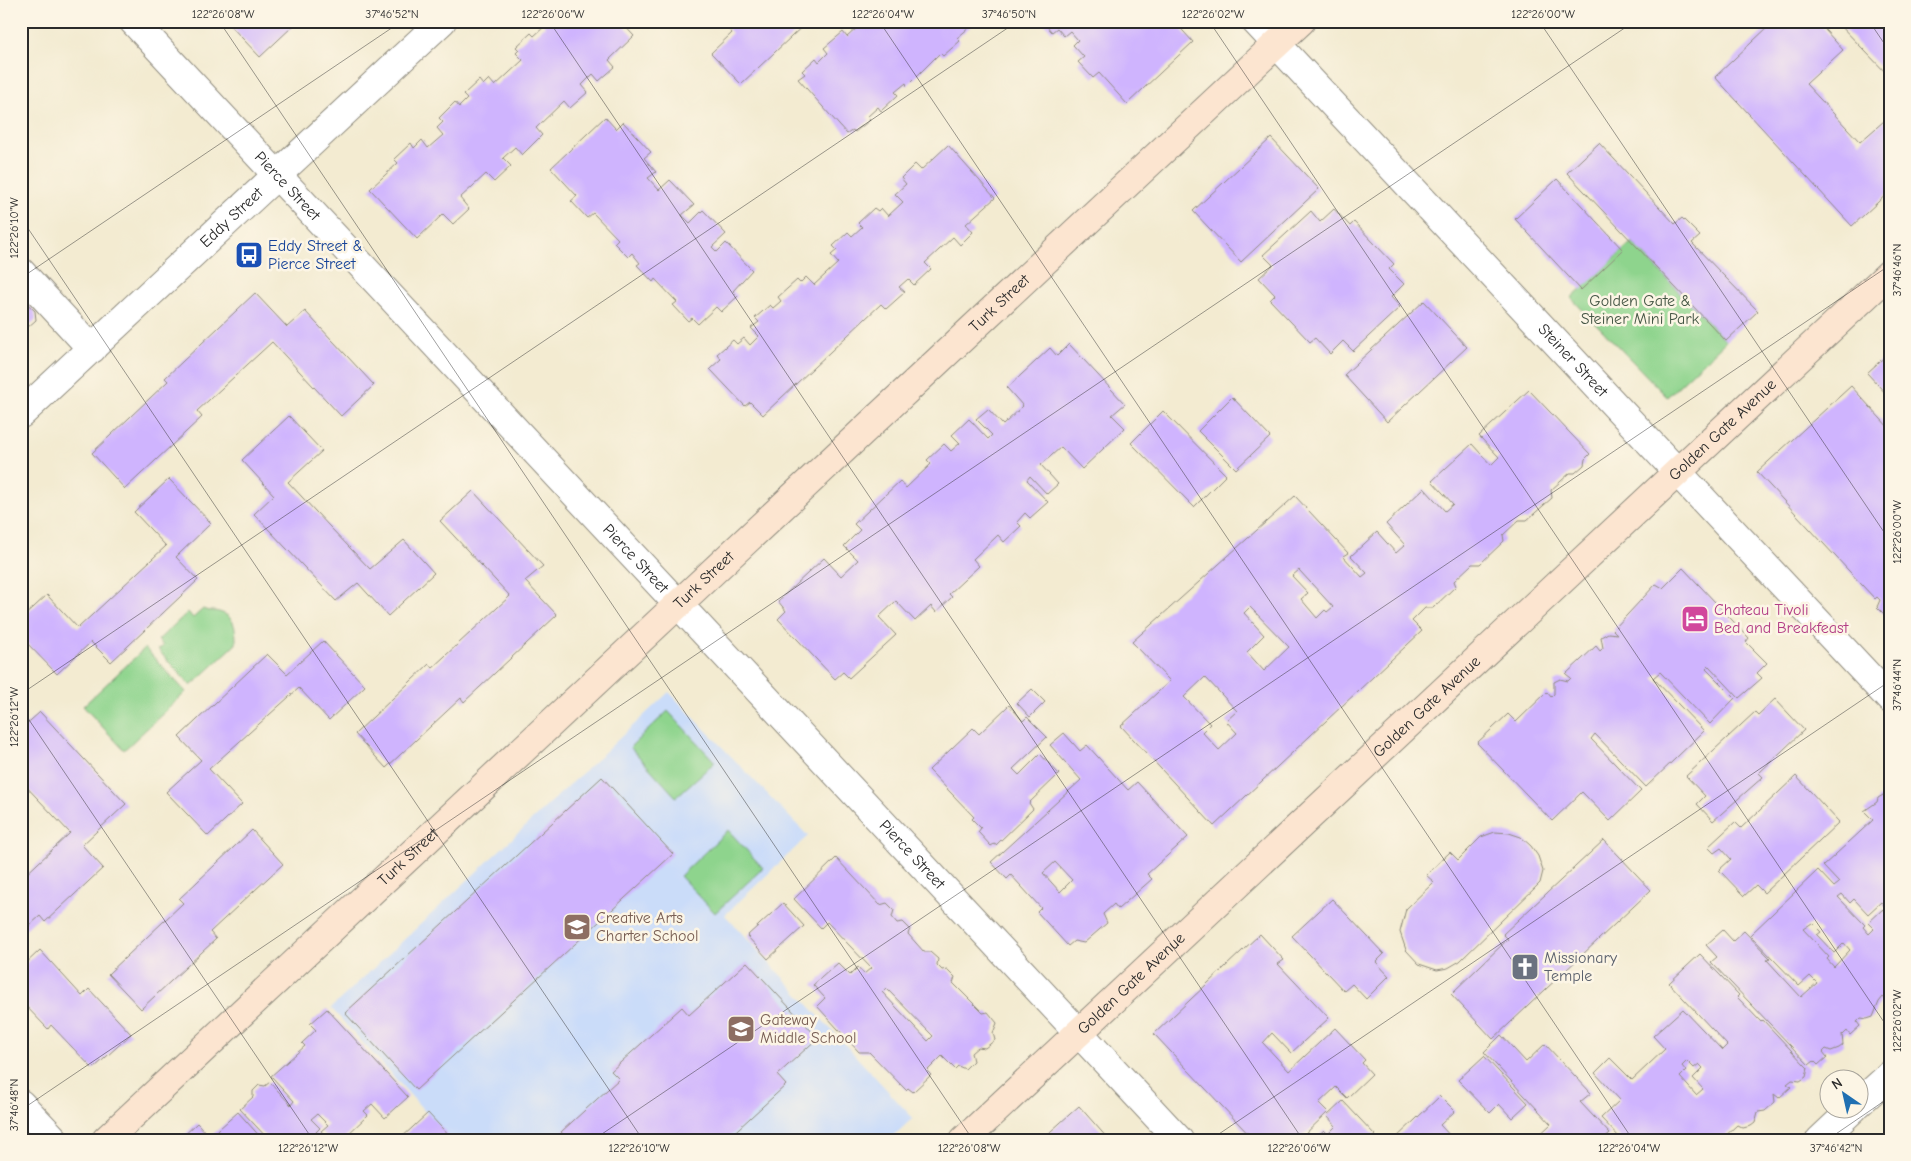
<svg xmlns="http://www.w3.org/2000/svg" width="1911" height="1161" font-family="'Comic Neue',sans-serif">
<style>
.built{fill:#cadcf9}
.green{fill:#8ed48d;stroke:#5c805c}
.building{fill:#cfb4fe;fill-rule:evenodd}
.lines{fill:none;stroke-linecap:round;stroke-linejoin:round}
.minor-casing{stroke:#8f8b7e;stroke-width:30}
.secondary-casing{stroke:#8f8b7e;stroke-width:30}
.minor{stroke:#fff;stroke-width:28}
.secondary{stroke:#fce5d0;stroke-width:28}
.ticks{fill:none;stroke:#2b2b2b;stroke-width:1;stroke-opacity:0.45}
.labels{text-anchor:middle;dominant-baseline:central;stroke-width:5;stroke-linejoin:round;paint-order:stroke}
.street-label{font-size:16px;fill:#2b2b2b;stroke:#fcf5e5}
.transit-label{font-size:16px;fill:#164399;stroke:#fcf5e5;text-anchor:start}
.park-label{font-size:16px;fill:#454;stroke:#fcf5e5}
.hotel-label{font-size:16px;fill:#b23c85;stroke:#fcf5e5;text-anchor:start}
.education-label{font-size:16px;fill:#785e54;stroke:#fcf5e5;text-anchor:start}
.worship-label{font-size:16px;fill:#5b616d;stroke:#fcf5e5;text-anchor:start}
.neatline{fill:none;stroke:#2b2b2b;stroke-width:2}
.ticks-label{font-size:12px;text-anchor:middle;fill:#2b2b2b}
</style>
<rect width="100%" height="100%" fill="#fcf5e5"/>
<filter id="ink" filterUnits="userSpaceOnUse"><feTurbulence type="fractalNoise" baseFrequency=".02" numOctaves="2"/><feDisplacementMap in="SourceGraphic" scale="10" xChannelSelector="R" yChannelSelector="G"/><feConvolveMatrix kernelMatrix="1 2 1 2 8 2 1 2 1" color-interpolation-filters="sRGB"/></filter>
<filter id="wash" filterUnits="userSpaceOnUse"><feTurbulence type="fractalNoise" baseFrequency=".0096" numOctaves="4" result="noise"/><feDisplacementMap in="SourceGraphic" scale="20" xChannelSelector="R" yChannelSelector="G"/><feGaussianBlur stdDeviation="1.12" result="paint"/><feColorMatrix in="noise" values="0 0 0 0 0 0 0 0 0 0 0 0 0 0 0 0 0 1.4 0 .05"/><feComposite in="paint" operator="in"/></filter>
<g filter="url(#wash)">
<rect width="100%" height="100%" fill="#f3ebd1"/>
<polygon class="built" points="669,692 808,836 725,915 913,1118 889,1140 451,1140 331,1008"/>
<g class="green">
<polygon points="1632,242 1726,341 1667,397 1571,298"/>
<path d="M 203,609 C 207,611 210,611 214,611 C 235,614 236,627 236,644 L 191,686 L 158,650 L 163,646 L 158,640 L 188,612 L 193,618 Z"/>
<polygon points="145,648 186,692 124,750 83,706"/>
<polygon points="668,711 715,762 676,797 630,747"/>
<polygon points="728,830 763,868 715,913 680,876"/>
</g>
<g id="blocks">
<g class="building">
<polygon points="226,21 289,21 293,26 260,57"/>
<polygon points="544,21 620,21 634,36 609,60 615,67 599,81 593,74 582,85 588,92 570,108 564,101 536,128 542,135 522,155 515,147 503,158 511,166 494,182 486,174 460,198 469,209 453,224 443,214 417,239 370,189 398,163 394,159 411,143 414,148 422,140 428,148 443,135 437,128 443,122 439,118 455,102 459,107 467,99 463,95 479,80 483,85 489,79 495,86 523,60 516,53 519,50 516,47 531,33 534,36 545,26 542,23"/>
<polygon points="721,21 808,21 741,84 711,53 732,33"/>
<polygon points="852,21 977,21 957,38 960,41 943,56 940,53 907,86 906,83 895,92 898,95 881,111 878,107 867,117 870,120 855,132 853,130 847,134 798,79 805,74 802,71 816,58 819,62 828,53 824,48 843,32 847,37 858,27"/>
<polygon points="1042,21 1174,21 1193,42 1127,104 1099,73 1093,78 1078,62 1084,57 1073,45 1078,40 1070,31 1064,36 1057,28 1052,32"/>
<polygon points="1785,21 1817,21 1843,50 1806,84 1860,142 1884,121 1890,127 1890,191 1852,226 1715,77 1770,25 1775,30"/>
<polygon points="1836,21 1890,21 1890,77"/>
<polygon points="605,117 616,129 623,122 651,152 644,158 656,172 648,178 659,190 670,180 694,205 682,215 690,223 703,210 726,234 712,247 717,252 726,243 752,270 733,291 738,296 721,312 716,307 698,324 692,318 688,321 673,305 677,302 655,279 653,282 637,265 640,263 632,253 628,257 614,243 618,239 593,213 587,218 571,201 577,196 551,168"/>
<polygon points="1271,138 1319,189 1241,262 1193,211"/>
<polygon points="1599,143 1675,224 1682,218 1700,236 1692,243 1758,311 1726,341 1567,173"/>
<polygon points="948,145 995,198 966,224 973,232 960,245 953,237 925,263 931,269 914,285 908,279 899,287 905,292 886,309 881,304 763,415 750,402 745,406 710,369 721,359 717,354 733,340 737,344 744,338 750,345 759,336 751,328 759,322 755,318 770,305 773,308 781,301 778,297 797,280 800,283 806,277 814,285 838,263 831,255 837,250 833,246 848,232 852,236 862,227 858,223 874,208 878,211 881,208 888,216 903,202 895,194 906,184 901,178 915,164 921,170"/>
<polygon points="1557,179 1623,250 1581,290 1515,219"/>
<polygon points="1334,209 1350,226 1354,222 1394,264 1389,269 1404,284 1391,297 1400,307 1353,351 1343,341 1330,354 1315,338 1310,342 1270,300 1275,295 1259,278 1273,265 1263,255 1311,211 1320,222"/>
<polygon points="255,293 287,327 305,311 374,385 341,416 272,342 197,411 202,417 125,489 92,453 168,381 165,378"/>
<polygon points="21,298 35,311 36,320 28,327 21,327"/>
<polygon points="1424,301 1467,347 1387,422 1344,375"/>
<polygon points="1069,344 1125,404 1112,415 1125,428 1082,469 1061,447 1041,465 1058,484 1047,494 1030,476 1027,480 1048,502 1030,518 1025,513 1017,522 1021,526 1004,542 998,535 973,559 979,566 949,594 952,597 936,612 931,606 915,621 896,601 879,617 896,635 849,678 843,672 835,679 778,619 786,611 778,601 824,558 841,576 858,560 844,546 860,530 854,524 900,481 906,488 931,464 927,460 944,444 951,451 960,443 952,435 969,419 988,439 992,435 976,419 988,409 1003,425 1023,406 1007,388 1050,348 1057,356"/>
<polygon points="1890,352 1890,395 1888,396 1867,373"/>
<polygon points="1851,386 1890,429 1890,616 1887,617 1877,607 1880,600 1877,597 1875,599 1757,472"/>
<path d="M 1529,390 L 1590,454 L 1585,459 L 1584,465 L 1575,473 L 1570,473 L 1551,490 L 1552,498 L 1527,520 L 1519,520 L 1503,535 L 1504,541 L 1480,564 L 1472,564 L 1454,581 L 1456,586 L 1433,608 L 1425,608 L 1412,621 L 1422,631 L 1214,826 L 1121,726 L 1170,681 L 1132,642 L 1295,496 L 1348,553 L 1343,556 L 1362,577 L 1367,573 L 1351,556 L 1377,532 L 1396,553 L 1405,545 L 1386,524 L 1424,488 L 1445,511 L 1453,504 L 1432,481 L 1472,444 L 1491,465 L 1499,457 L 1479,436 ZM 1299,570 L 1333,607 L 1327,612 L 1325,610 L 1317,618 L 1301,599 L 1308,593 L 1292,576 ZM 1250,607 L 1289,647 L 1264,671 L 1247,652 L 1264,635 L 1244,613 ZM 1205,677 L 1237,711 L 1226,721 L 1237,733 L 1219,750 L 1202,732 L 1210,724 L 1184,697 Z"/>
<polygon points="1232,397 1270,437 1236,469 1198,431"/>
<polygon points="1163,411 1226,475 1194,507 1131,443"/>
<polygon points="289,416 322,451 288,482 330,527 370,569 404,540 434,573 388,616 358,583 336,601 254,514 274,495 242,460"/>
<polygon points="169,479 211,523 176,557 198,580 111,662 91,642 57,674 21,637 21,619 47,595 78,628 166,546 134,512"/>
<polygon points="473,491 543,566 525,581 557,615 464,702 461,698 386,768 355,734 429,664 432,668 510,596 440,521"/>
<polygon points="1683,568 1749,638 1746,642 1767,663 1757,673 1762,678 1739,698 1709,666 1706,669 1735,698 1710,724 1660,672 1653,678 1704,731 1646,787 1595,734 1591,739 1641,791 1610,821 1582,792 1552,821 1477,743 1508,714 1516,722 1547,692 1551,697 1554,694 1554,682 1560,679 1568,681 1571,678 1566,674 1596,646 1600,651 1603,648 1601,637 1608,633 1617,634 1613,630 1656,584 1663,588"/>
<polygon points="323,641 365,686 329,720 299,688 209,769 242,804 208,836 166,792 201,760 179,737 267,654 287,674"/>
<polygon points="1032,689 1045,702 1030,717 1017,703"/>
<polygon points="1775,699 1804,730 1759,773 1763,777 1713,821 1697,804 1705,796 1686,776 1755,712 1758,715"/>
<polygon points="1009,705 1023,721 1027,717 1047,737 1013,769 1019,775 1040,754 1059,774 1029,803 1033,809 996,845 994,844 991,846 978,832 981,828 972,819 974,817 929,770 973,728 979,734"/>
<polygon points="40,712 126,804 82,845 103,868 45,922 40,916 21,933 21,879 70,833 21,781 21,729"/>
<path d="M 1064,733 L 1080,751 L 1087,745 L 1128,790 L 1137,782 L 1188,837 L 1147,874 L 1152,879 L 1118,909 L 1114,904 L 1103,914 L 1107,923 L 1084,943 L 1074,941 L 1068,946 L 1037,912 L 1041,908 L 1011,875 L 1007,879 L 991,862 L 1081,780 L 1050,745 ZM 1055,862 L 1072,880 L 1060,892 L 1043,873 Z"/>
<polygon points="1796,776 1839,822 1764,893 1756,885 1744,896 1719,870 1731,859 1721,848 1714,853 1708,847 1735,822 1741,828"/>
<polygon points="602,777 673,854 416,1090 345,1013"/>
<path d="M 1890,791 L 1890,912 L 1881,902 L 1868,914 L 1854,899 L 1850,903 L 1842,894 L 1838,897 L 1865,925 L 1863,927 L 1869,934 L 1874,929 L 1868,923 L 1883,909 L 1890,916 L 1890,999 L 1887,1001 L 1883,997 L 1879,1002 L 1873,1017 L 1867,1019 L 1861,1018 L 1857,1022 L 1860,1026 L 1850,1035 L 1847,1031 L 1843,1035 L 1842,1034 L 1843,1045 L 1839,1048 L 1831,1051 L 1826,1049 L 1823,1052 L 1827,1057 L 1818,1065 L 1814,1061 L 1809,1065 L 1711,962 L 1717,957 L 1706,945 L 1723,930 L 1733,941 L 1744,931 L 1770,958 L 1767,960 L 1801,997 L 1817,983 L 1810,976 L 1799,986 L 1750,935 L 1818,870 L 1834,887 L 1839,883 L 1823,866 L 1873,820 L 1864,811 L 1877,802 L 1878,798 ZM 1812,923 L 1821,932 L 1817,935 L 1834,953 L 1844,943 L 1850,950 L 1834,967 L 1827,959 L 1829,957 L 1803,929 Z"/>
<polygon points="252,830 283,864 210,932 216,939 141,1009 108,974 183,903 179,899"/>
<polygon points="1495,832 1509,833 1521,837 1531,846 1538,856 1543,871 1540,883 1460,961 1448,968 1437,970 1419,964 1406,950 1400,932 1406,909 1434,882 1426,875 1450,852 1458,860 1481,837"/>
<polygon points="1604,840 1651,890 1493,1039 1451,994 1508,939 1503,934"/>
<path d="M 836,858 L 880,905 L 887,903 L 894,910 L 892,917 L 897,923 L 903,922 L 910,929 L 908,934 L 924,952 L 930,952 L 938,959 L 937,965 L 942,970 L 947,969 L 955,977 L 953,983 L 983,1013 L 988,1012 L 997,1023 L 993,1033 L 995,1040 L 985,1048 L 978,1047 L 971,1053 L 973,1061 L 965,1069 L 958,1066 L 955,1069 L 942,1056 L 927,1071 L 931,1075 L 913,1092 L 908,1088 L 906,1090 L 869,1052 L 859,1052 L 817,1006 L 825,998 L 813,985 L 838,963 L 850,975 L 858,967 L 864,974 L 871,968 L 827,922 L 821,928 L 794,899 ZM 886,988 L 933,1036 L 928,1041 L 882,992 Z"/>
<polygon points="1332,899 1384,954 1376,962 1389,976 1366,999 1352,984 1344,991 1292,936"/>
<polygon points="783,903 804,926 768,959 747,936"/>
<polygon points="1260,934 1284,960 1278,964 1329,1018 1291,1053 1272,1033 1263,1043 1289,1071 1335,1028 1365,1060 1362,1063 1372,1074 1347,1098 1336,1087 1319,1103 1328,1112 1299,1140 1254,1140 1154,1034"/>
<polygon points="40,950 82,996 89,989 131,1034 93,1069 51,1025 48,1029 21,1001 21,968"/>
<path d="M 1700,954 L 1739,995 L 1737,997 L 1761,1022 L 1763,1020 L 1805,1065 L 1808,1068 L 1806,1077 L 1800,1081 L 1792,1080 L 1787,1084 L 1791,1087 L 1779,1098 L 1774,1094 L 1775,1102 L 1765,1111 L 1758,1112 L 1755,1123 L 1751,1126 L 1743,1128 L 1737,1125 L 1721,1140 L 1622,1140 L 1601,1118 L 1620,1100 L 1595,1073 L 1610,1058 L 1632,1080 L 1665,1049 L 1653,1036 L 1683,1009 L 1722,1050 L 1727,1045 L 1669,983 ZM 1687,1061 L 1694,1068 L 1699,1064 L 1703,1068 L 1693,1078 L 1703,1089 L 1696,1095 L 1680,1077 L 1686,1071 L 1682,1066 Z"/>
<polygon points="747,962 818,1038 777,1075 786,1085 726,1140 569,1140 561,1132 619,1079 611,1071 682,1007 689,1015"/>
<polygon points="327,1009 408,1097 385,1118 372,1104 364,1111 368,1115 342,1140 329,1140 321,1131 328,1125 317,1114 311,1119 320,1128 316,1132 322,1140 269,1140 240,1109 253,1097 253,1091 259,1085 265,1086 270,1082 291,1105 294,1101 271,1076 305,1046 302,1043 316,1030 310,1024"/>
<polygon points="1501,1035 1526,1062 1545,1044 1591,1093 1580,1102 1610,1134 1603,1140 1534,1140 1551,1124 1484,1052"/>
<polygon points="1484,1056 1528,1103 1512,1118 1499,1104 1490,1113 1458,1080"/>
<polygon points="1440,1096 1455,1111 1440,1125 1454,1140 1394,1140"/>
<polygon points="1343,1101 1375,1135 1370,1140 1313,1140 1324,1130 1328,1134 1336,1126 1327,1116"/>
<polygon points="1079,1106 1109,1140 1041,1140"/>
<polygon points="238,1112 263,1140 179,1140 197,1123 210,1137"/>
<polygon points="428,1113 453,1140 399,1140"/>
</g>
</g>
</g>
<g filter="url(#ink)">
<use href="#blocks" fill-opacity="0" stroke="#8f8b7e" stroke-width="1"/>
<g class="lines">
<defs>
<g id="minor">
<path id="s1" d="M 133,21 L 1179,1140"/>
<path id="s2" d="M 1255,21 L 1890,699"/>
<polyline points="21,272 92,349"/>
<path id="s3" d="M 21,414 L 442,21"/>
<polyline points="21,1104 55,1140"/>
<polyline points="1858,1104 1890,1075"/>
<polyline points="1820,1140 1854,1108"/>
</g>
<g id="secondary">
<path id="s4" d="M 106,1140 L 1301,21"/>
<path id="s5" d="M 964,1140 L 1890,273"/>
</g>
</defs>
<use href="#minor" class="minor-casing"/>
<use href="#secondary" class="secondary-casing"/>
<use href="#minor" class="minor"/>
<use href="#secondary" class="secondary"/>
</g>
</g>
<path class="ticks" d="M 219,21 L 973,1140M 549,21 L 1303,1140M 879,21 L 1633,1140M 1209,21 L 1890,1031M 1539,21 L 1890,541M 1869,21 L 1890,52M 21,218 L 643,1140M 21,278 L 402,21M 21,694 L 1018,21M 21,708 L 313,1140M 21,1110 L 1635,21M 593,1140 L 1890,265M 1210,1140 L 1890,681M 1827,1140 L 1890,1097"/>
<defs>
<symbol id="bus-square" viewBox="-11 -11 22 22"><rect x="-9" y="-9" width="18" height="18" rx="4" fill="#1a4fb4" stroke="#fcf5e5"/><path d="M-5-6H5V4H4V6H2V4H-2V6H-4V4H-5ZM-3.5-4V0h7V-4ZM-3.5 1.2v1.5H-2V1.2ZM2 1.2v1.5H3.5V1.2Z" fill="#fff"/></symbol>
<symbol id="hotel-square" viewBox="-11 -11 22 22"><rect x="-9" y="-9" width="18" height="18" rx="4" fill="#d1479c" stroke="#fcf5e5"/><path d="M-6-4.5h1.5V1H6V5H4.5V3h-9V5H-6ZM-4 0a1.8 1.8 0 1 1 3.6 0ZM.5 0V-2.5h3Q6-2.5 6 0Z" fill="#fff"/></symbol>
<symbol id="school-square" viewBox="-11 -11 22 22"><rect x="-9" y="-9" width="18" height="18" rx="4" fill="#8d6e63" stroke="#fcf5e5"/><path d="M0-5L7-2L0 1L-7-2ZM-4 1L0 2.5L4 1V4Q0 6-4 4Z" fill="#fff"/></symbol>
<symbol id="church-square" viewBox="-11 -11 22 22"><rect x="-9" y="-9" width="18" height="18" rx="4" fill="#6b7280" stroke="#fcf5e5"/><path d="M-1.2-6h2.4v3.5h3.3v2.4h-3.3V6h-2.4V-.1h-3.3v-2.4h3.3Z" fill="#fff"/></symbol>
</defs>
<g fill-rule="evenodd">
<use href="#bus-square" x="233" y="239" width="32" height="32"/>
<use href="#hotel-square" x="1679" y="603" width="32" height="32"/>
<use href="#school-square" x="561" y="911" width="32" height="32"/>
<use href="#church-square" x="1509" y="951" width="32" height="32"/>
<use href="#school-square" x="725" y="1013" width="32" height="32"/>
</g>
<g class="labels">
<g class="street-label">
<text stroke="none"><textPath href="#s1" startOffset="226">Pierce Street</textPath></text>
<text stroke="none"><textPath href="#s3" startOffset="288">Eddy Street</textPath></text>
<text stroke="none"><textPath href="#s4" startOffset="1224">Turk Street</textPath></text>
<text stroke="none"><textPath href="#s2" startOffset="465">Steiner Street</textPath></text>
<text stroke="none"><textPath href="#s5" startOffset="1039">Golden Gate Avenue</textPath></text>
<text stroke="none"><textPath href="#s1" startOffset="736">Pierce Street</textPath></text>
<text stroke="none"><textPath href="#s4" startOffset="819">Turk Street</textPath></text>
<text stroke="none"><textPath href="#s5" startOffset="634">Golden Gate Avenue</textPath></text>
<text stroke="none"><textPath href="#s1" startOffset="1141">Pierce Street</textPath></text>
<text stroke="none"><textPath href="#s4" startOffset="414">Turk Street</textPath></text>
<text stroke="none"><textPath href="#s5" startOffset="229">Golden Gate Avenue</textPath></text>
</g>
<g class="transit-label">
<text x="268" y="246">Eddy Street &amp;<tspan x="268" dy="18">Pierce Street</tspan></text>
</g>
<g class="park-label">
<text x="1640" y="301">Golden Gate &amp;<tspan x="1640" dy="18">Steiner Mini Park</tspan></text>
</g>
<g class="hotel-label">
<text x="1714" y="610">Chateau Tivoli<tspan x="1714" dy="18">Bed and Breakfeast</tspan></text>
</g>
<g class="education-label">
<text x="596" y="918">Creative Arts<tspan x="596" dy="18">Charter School</tspan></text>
<text x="760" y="1020">Gateway<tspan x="760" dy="18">Middle School</tspan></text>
</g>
<g class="worship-label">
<text x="1544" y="958">Missionary<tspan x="1544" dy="18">Temple</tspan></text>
</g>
</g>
<rect width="1911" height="1161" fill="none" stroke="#fcf5e5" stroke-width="55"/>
<g transform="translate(1844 1094) rotate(326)"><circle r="24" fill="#fcf5e5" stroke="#a8a49b"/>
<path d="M0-4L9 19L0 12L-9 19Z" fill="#1f6fb2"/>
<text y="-8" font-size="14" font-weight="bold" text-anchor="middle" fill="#2b2b2b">N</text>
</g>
<rect x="28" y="28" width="1856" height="1106" class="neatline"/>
<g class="ticks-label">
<text x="223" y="18">122°26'08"W</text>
<text x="392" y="18">37°46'52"N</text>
<text x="553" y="18">122°26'06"W</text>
<text x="883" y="18">122°26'04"W</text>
<text x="1009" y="18">37°46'50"N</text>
<text x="1213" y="18">122°26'02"W</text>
<text x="1543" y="18">122°26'00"W</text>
<text transform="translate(14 228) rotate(-90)" y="4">122°26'10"W</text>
<text transform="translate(1897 270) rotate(-90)" y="4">37°46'46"N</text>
<text transform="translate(1897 532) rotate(-90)" y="4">122°26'00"W</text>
<text transform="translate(1897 685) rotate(-90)" y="4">37°46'44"N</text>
<text transform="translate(14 717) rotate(-90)" y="4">122°26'12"W</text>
<text transform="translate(1897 1021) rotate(-90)" y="4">122°26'02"W</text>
<text transform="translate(14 1105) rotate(-90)" y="4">37°46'48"N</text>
<text x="308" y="1152">122°26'12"W</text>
<text x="639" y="1152">122°26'10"W</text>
<text x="969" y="1152">122°26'08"W</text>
<text x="1299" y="1152">122°26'06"W</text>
<text x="1629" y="1152">122°26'04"W</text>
<text x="1836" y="1152">37°46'42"N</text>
</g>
</svg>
